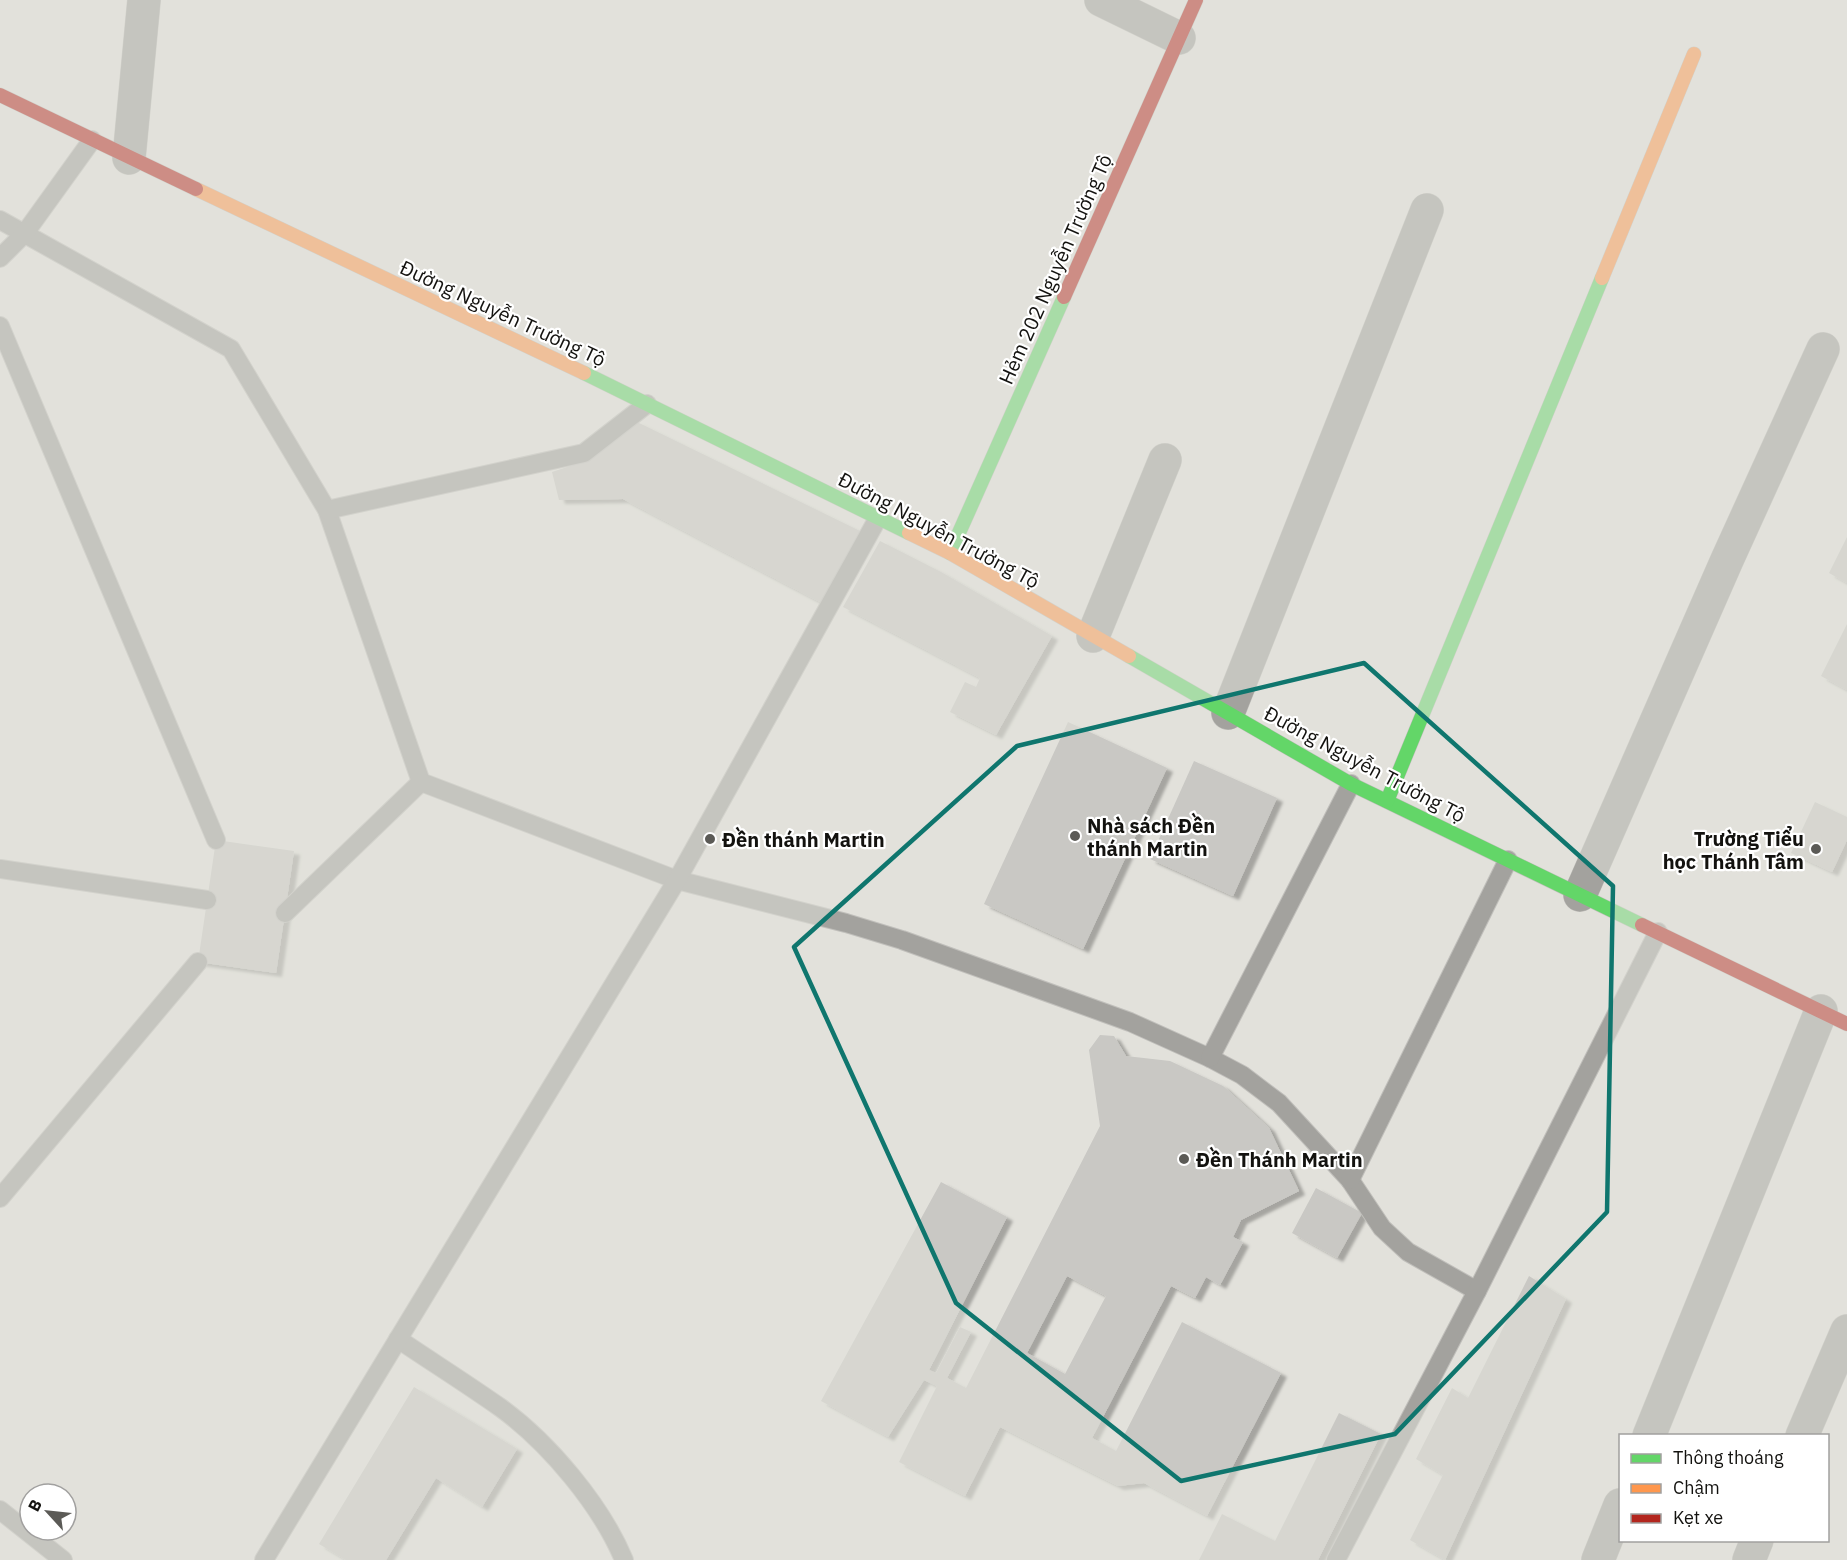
<svg xmlns="http://www.w3.org/2000/svg" width="1847" height="1560" font-family="'IBM Plex Sans',sans-serif">
<style>
.building{fill:#c9c8c4;fill-rule:evenodd;filter:url(#shadow)}
.lines{fill:none;stroke-linecap:round;stroke-linejoin:round}
.lane-casing{stroke:#c0bfbb;stroke-width:20}
.street-casing{stroke:#c0bfbb;stroke-width:34}
.fast-casing{stroke:#c0bfbb;stroke-width:15}
.slow-casing{stroke:#c0bfbb;stroke-width:15}
.jam-casing{stroke:#c0bfbb;stroke-width:15}
.lane{stroke:#a3a29e;stroke-width:18}
.street{stroke:#a3a29e;stroke-width:33}
.fast{stroke:#63d668;stroke-width:14}
.slow{stroke:#ff974d;stroke-width:14}
.jam{stroke:#b3261e;stroke-width:14}
.marked{fill:none;stroke:#0f766e;stroke-width:4.5;stroke-linejoin:round}
.poi-dot{fill:#5b5a56;stroke:#fff;stroke-width:2}
.labels{text-anchor:middle;dominant-baseline:central;stroke-width:4.5;stroke-linejoin:round;paint-order:stroke}
.street-label{font-size:20px;fill:#13120f;stroke:#fff}
.poi-label{font-size:20px;font-weight:bold;fill:#13120f;stroke:#fff;text-anchor:start}
</style>
<defs>
<filter id="shadow"><feDropShadow dx="6" dy="4" stdDeviation="1.5" flood-color="#0004"/></filter>
</defs>
<rect width="100%" height="100%" fill="#e2e1db"/>
<g class="building">
<polygon points="637,422 860,531 820,602 623,499 559,500 552,472 585,461"/>
<polygon points="1847,537 1847,583 1829,573"/>
<polygon points="880,541 941,572 1052,636 996,735 950,712 965,682 976,687 980,678 843,607"/>
<polygon points="1847,624 1847,690 1821,676"/>
<polygon points="1068,722 1167,768 1083,949 984,904"/>
<polygon points="1194,761 1277,798 1233,896 1150,859"/>
<polygon points="1815,802 1847,817 1847,840 1832,872 1791,853"/>
<polygon points="216,840 294,851 276,973 198,962"/>
<path d="M 1100,1035 L 1114,1036 L 1126,1056 L 1170,1061 L 1223,1086 L 1269,1128 L 1299,1191 L 1241,1220 L 1233,1237 L 1243,1242 L 1220,1285 L 1206,1277 L 1195,1298 L 1171,1286 L 1092,1438 L 1116,1451 L 1182,1322 L 1281,1373 L 1207,1516 L 1144,1483 L 1118,1486 L 1000,1427 L 965,1496 L 899,1462 L 937,1386 L 924,1380 L 888,1437 L 821,1401 L 941,1182 L 1007,1217 L 929,1370 L 936,1373 L 960,1327 L 971,1332 L 947,1378 L 966,1388 L 1100,1126 L 1089,1050 ZM 1067,1276 L 1106,1296 L 1065,1374 L 1027,1353 Z"/>
<polygon points="1316,1188 1362,1213 1337,1258 1292,1233"/>
<polygon points="1529,1276 1566,1299 1445,1560 1410,1540 1443,1475 1416,1459 1452,1388 1468,1398"/>
<polygon points="414,1387 517,1449 482,1507 436,1478 386,1560 346,1560 319,1544"/>
<polygon points="1339,1413 1381,1434 1318,1560 1199,1560 1222,1514 1275,1541"/>
</g>
<g class="lines">
<defs>
<g id="lane">
<polyline points="0,220 231,349 327,510 421,782 677,880 846,923 902,940 1130,1022 1210,1058 1242,1075 1279,1103 1350,1180 1382,1228 1408,1252 1477,1291"/>
<polyline points="0,258 25,233 92,140"/>
<polyline points="0,326 216,840"/>
<polyline points="327,510 584,453 647,404"/>
<polyline points="0,869 207,900"/>
<polyline points="285,913 421,782"/>
<polyline points="1210,1058 1351,784"/>
<polyline points="1350,1180 1508,860"/>
<polyline points="0,1198 198,962"/>
<path d="M 398,1339 C 432,1362 467,1384 501,1408 C 549,1443 601,1505 624,1560"/>
<polyline points="0,1510 63,1560"/>
<polyline points="264,1560 677,880 878,518"/>
<polyline points="1336,1560 1477,1291 1658,932"/>
</g>
<g id="street">
<polyline points="1101,0 1179,38"/>
<polyline points="129,158 144,0"/>
<polyline points="1093,636 1165,460"/>
<polyline points="1228,713 1427,210"/>
<polyline points="1580,895 1727,560 1823,349"/>
<polyline points="1649,1436 1821,1011"/>
<polyline points="1802,1436 1847,1331"/>
<polyline points="1598,1560 1620,1505"/>
<polyline points="1749,1560 1757,1540"/>
</g>
<g id="fast">
<polyline points="584,373 909,533"/>
<polyline points="950,553 1064,297"/>
<polyline points="1129,656 1351,784 1642,925"/>
<polyline points="1387,801 1602,278"/>
</g>
<g id="slow">
<polyline points="196,189 584,373"/>
<polyline points="1602,278 1694,54"/>
<polyline points="909,533 950,553 1129,656"/>
</g>
<g id="jam">
<polyline points="0,95 196,189"/>
<polyline points="1064,297 1196,0"/>
<polyline points="1642,925 1847,1024"/>
</g>
</defs>
<use href="#lane" class="lane-casing"/>
<use href="#street" class="street-casing"/>
<use href="#fast" class="fast-casing"/>
<use href="#slow" class="slow-casing"/>
<use href="#jam" class="jam-casing"/>
<use href="#lane" class="lane"/>
<use href="#street" class="street"/>
<use href="#fast" class="fast"/>
<use href="#slow" class="slow"/>
<use href="#jam" class="jam"/>
</g>
<path d="M0 0H1847V1560H0ZM 1364,663 L 1613,886 L 1607,1212 L 1395,1434 L 1181,1481 L 956,1303 L 794,947 L 1017,746 Z" fill="#e2e1db" fill-opacity=".55" fill-rule="evenodd"/>
<path class="marked" d="M 1364,663 L 1613,886 L 1607,1212 L 1395,1434 L 1181,1481 L 956,1303 L 794,947 L 1017,746 Z"/>
<g class="poi-dot">
<circle cx="1075" cy="836" r="6"/>
<circle cx="710" cy="839" r="6"/>
<circle cx="1816" cy="849" r="6"/>
<circle cx="1184" cy="1159" r="6"/>
</g>
<g class="labels">
<g class="street-label">
<text transform="translate(1055 269) rotate(-66)">Hẻm 202 Nguyễn Trường Tộ</text>
<text transform="translate(503 313) rotate(25)">Đường Nguyễn Trường Tộ</text>
<text transform="translate(939 530) rotate(28)">Đường Nguyễn Trường Tộ</text>
<text transform="translate(1365 764) rotate(28)">Đường Nguyễn Trường Tộ</text>
</g>
<g class="poi-label">
<text x="1087" y="825">Nhà sách Đền<tspan x="1087" dy="23">thánh Martin</tspan></text>
<text x="1804" y="838" text-anchor="end">Trường Tiểu<tspan x="1804" dy="23">học Thánh Tâm</tspan></text>
<text x="722" y="839">Đền thánh Martin</text>
<text x="1196" y="1159">Đền Thánh Martin</text>
</g>
</g>
<rect x="1619" y="1434" width="210" height="108" fill="#ffffff" stroke="#a1a09f" stroke-width="1.5"/>
<rect x="1631" y="1454" width="30" height="9" fill="#63d668" stroke="#a1a09f" stroke-width="1.5"/>
<text x="1673" y="1464" font-size="18" fill="#13120f">Thông thoáng</text>
<rect x="1631" y="1484" width="30" height="9" fill="#ff974d" stroke="#a1a09f" stroke-width="1.5"/>
<text x="1673" y="1494" font-size="18" fill="#13120f">Chậm</text>
<rect x="1631" y="1514" width="30" height="9" fill="#b3261e" stroke="#a1a09f" stroke-width="1.5"/>
<text x="1673" y="1524" font-size="18" fill="#13120f">Kẹt xe</text>
<g transform="translate(48 1512) rotate(297)"><circle r="28" fill="#ffffff" stroke="#a1a09f" stroke-width="1.5"/>
<path d="M0-4.5L10 22L0 15L-10 22Z" fill="#5b5a56"/>
<text y="-9" font-size="16" font-weight="bold" text-anchor="middle" fill="#13120f">B</text>
</g>
</svg>
